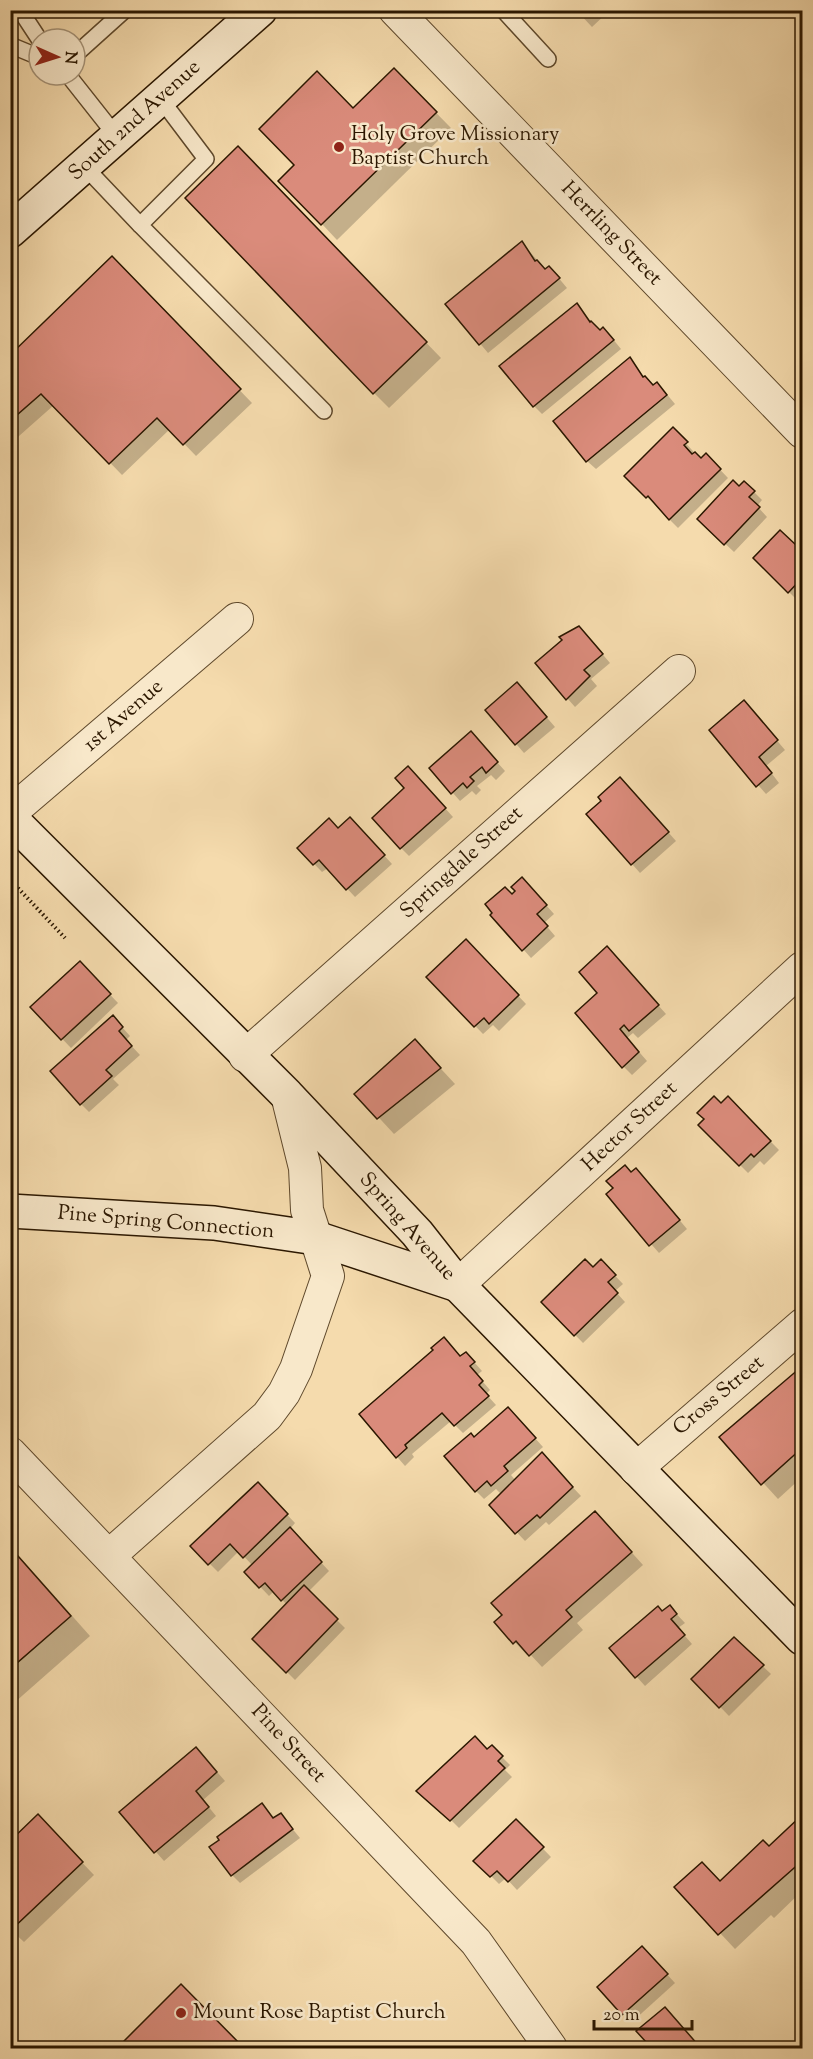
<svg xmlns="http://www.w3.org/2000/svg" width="813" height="2059" font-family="'Sorts Mill Goudy',serif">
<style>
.shadow{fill:#0003}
.building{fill:#da8b7b;stroke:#2b1700;stroke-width:1.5}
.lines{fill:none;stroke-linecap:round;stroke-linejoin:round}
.lane-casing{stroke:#5e482b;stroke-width:18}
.street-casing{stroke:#5e482b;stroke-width:34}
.secondary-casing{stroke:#2b1700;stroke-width:36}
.path{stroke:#2b1700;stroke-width:4;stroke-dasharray:1.5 3;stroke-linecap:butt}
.lane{stroke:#f8e8ca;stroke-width:15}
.street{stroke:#f8e8ca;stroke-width:32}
.secondary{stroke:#f8e8ca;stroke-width:33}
.poi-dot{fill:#8f2418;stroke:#f8e8ca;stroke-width:2}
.labels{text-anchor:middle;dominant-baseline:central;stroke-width:5;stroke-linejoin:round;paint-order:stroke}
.street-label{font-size:21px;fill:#2b1700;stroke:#f8e8ca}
.poi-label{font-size:21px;fill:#2b1700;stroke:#f8e8ca;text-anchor:start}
</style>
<rect width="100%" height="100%" fill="#f5dbad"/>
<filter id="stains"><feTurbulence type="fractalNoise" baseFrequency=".00333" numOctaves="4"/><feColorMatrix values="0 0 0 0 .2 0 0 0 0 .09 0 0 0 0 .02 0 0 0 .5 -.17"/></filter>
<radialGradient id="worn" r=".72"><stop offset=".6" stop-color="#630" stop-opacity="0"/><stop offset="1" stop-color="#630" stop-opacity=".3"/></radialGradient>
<g class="shadow">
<polygon points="576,10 610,10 592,27"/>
<polygon points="799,10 802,10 802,20 796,13"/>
<polygon points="409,85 451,128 337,240 322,224 353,110"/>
<polygon points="254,164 441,358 389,408 374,393"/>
<polygon points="522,243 546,270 557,276 567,288 488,353 448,305"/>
<polygon points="112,258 252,403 196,456 170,429 122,475 54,405 10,444 10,357"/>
<polygon points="577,305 600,332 612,338 621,349 542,414 534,406"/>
<polygon points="630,359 645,378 665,392 675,404 596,469 587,461"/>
<polygon points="673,429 701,460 706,455 728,478 678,528 626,476"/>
<polygon points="745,483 762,500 757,506 767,517 734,552 699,519"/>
<polygon points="801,542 802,594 797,600 755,558 796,547"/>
<polygon points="587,636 610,663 591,679 597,686 575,707 537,664"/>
<polygon points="525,692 555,727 524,753 487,710"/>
<polygon points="752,711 785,750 766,766 779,783 766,794 711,731"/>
<polygon points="479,742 505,771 496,780 491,775 477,786 481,790 476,795 472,791 460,801 431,768"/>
<polygon points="416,776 453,817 409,856 401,848 407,788"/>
<polygon points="629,788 676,841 640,873 588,814"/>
<polygon points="358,827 392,864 355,897 328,868 322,872 299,848 338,830"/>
<polygon points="530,887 554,914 544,923 555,936 531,958 523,949 512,896"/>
<polygon points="466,941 526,1004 499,1031 493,1025 483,1034 428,977"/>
<polygon points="615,957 666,1014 638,1038 633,1033 627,1038 647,1061 632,1075 624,1067 599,993"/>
<polygon points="80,963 118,1003 71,1048 32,1007"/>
<polygon points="121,1026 130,1036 126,1040 140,1055 113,1079 119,1085 89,1112 81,1104"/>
<polygon points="430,1057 455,1084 394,1134 357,1094"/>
<polygon points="728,1098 779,1150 764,1165 760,1161 748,1173 700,1125"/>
<polygon points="631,1173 644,1178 687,1229 659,1253 608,1195"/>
<polygon points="601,1261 623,1284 615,1291 625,1302 583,1343 543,1302"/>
<polygon points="461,1358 474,1362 482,1371 477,1375 490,1390 486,1394 496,1405 463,1433 451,1421 412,1454 414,1457 405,1466 361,1415"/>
<polygon points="800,1370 802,1477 778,1499 721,1437"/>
<polygon points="516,1417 543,1447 511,1475 516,1481 550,1463 581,1496 549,1525 546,1522 525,1541 491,1505 502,1495 496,1489 484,1499 476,1491 474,1439"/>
<polygon points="258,1484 295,1523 290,1529 329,1571 308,1592 345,1628 295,1680 254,1639 287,1605 274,1591 269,1596 246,1572 252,1565 239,1551 218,1572 192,1546"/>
<polygon points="607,1525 643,1565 577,1623 583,1630 542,1667 529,1653 527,1655 496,1622"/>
<polygon points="10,1546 90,1636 14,1703 10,1699"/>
<polygon points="670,1607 685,1623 678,1628 692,1644 645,1686 611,1648"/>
<polygon points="734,1639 771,1674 729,1716 693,1679"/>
<polygon points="488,1751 500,1755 510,1765 505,1770 512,1777 459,1828 443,1812 441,1814 418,1791"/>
<polygon points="204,1757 225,1781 203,1800 216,1816 164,1861 121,1812"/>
<polygon points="261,1805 274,1819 281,1815 300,1838 240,1883 232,1875"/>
<polygon points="802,1817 802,1891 774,1918 771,1915 735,1949 720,1933 720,1883 769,1848"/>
<polygon points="516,1821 551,1857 517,1890 506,1878 499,1884 476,1861"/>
<polygon points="50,1829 94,1875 24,1942 10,1929"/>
<polygon points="650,1956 675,1983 632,2022 599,1987"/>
<polygon points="181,1986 242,2048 119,2048"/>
<polygon points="673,2017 700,2048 641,2048 648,2043"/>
</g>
<g class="building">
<polygon points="394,68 437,112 321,225 278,181 294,165 259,129 317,71 353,108"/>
<polygon points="238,146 427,342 373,394 185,198"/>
<polygon points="522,241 535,261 537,260 545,269 549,266 560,278 479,345 445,304"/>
<polygon points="112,256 241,389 183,445 157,418 109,464 41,394 10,421 10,355"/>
<polygon points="577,303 590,322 591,321 600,330 603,327 614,340 533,407 499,366"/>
<polygon points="630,357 643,377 645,376 653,385 657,382 667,395 586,462 553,421"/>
<polygon points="673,427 688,442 684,445 692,454 695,452 701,458 706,453 721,469 669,520 648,496 646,498 624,476"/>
<polygon points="733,480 739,486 744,481 755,491 749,497 760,507 724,545 697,519"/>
<polygon points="780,530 796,545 801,540 802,542 802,578 788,593 753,558"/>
<polygon points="579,626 603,654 584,670 590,676 566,700 535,663 562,640 559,637"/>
<polygon points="517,682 547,717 515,745 485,710"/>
<polygon points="744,700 778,740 759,757 772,773 756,787 709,730"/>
<polygon points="471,731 498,762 486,773 482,767 470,777 474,781 467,788 463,783 451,794 429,768"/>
<polygon points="408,766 446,808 400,849 372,818 404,788 395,778"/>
<polygon points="620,777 669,832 631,865 586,814 601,801 598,797"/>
<polygon points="350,817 385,855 346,890 319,860 313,865 297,848 329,818 338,828"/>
<polygon points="522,877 547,905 537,914 548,926 522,951 490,915 492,913 485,904 505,887 512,894 515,891 511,887"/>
<polygon points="466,939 519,995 489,1024 484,1018 474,1027 426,977"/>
<polygon points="607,946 659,1005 629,1031 624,1025 620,1029 639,1052 622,1068 575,1013 597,993 579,972"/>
<polygon points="80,961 111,994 61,1040 30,1007"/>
<polygon points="113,1015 123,1027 119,1031 132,1046 106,1070 112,1076 80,1105 50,1071"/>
<polygon points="415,1039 441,1068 377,1119 354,1094"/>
<polygon points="714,1096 721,1103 728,1096 771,1141 754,1157 751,1154 739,1166 698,1125 704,1119 697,1113"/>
<polygon points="625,1165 631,1172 636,1168 680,1220 649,1246 606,1194 613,1188 606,1181"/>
<polygon points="585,1259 593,1267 601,1259 616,1275 608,1282 618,1293 574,1336 541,1302"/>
<polygon points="444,1337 460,1356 466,1352 475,1362 470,1366 483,1381 479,1385 489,1396 454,1426 442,1413 405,1445 407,1448 396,1458 359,1414 433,1350 431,1348"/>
<polygon points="800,1368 802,1448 761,1485 719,1437"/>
<polygon points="508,1407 536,1438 504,1466 508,1471 491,1486 487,1481 475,1492 444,1456 471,1433 474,1437"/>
<polygon points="542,1452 573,1487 540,1518 537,1515 515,1534 489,1505"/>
<polygon points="258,1482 288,1514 243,1558 230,1544 208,1565 190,1546"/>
<polygon points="595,1511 632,1552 566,1610 572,1617 529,1656 516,1641 513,1644 494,1622 502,1615 491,1603"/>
<polygon points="290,1527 322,1562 281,1601 265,1583 259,1588 244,1572"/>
<polygon points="10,1547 71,1616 10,1669"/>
<polygon points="304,1585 338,1619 286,1673 252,1639"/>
<polygon points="670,1605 677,1614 671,1619 685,1635 635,1678 609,1648 658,1606 662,1611"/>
<polygon points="734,1637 764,1665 719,1708 691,1679"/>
<polygon points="475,1736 487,1749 492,1745 503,1756 498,1761 505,1768 450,1821 416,1791"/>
<polygon points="196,1747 217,1772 196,1791 209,1807 154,1853 119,1812"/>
<polygon points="262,1803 273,1818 281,1813 293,1829 231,1876 209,1847 219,1840 217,1837"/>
<polygon points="38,1814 83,1862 10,1931 10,1841"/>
<polygon points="802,1815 802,1861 718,1935 674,1887 702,1862 720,1881 763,1840 769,1846"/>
<polygon points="516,1819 544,1847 508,1882 497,1871 490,1877 473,1861"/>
<polygon points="642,1946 668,1974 622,2015 597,1987"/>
<polygon points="181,1984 244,2048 117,2048"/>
<polygon points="665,2007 699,2046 695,2048 639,2048 646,2042 636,2031"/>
</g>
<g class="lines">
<defs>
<g id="lane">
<polyline points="20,10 39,39"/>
<polyline points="503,10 548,59"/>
<polyline points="10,45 39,57"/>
<polyline points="75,55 125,10"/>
<polyline points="68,75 117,137"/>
<polyline points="160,98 206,159 140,225 324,411"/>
<polyline points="84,166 140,225"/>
</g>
<g id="street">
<polyline points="395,10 802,432"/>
<polyline points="10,813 237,619"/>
<polyline points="245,1056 679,671"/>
<polyline points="458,1285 802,968"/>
<polyline points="10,1453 476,1942 551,2048"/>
<polyline points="636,1469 802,1325"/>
<polyline points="109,1556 267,1416 284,1393 296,1369 328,1276 307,1210 305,1168 287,1095"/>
</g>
<g id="secondary">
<polyline points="10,231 260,10"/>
<polyline points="10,818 287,1095 417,1233 458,1285 802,1638"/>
<polyline points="10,1211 214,1223 316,1238 458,1285"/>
</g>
</defs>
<use href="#lane" class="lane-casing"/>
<use href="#street" class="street-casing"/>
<use href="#secondary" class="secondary-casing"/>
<polyline class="path" points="18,888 65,938"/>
<use href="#lane" class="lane"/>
<use href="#street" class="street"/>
<use href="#secondary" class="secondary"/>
</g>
<g class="poi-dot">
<circle cx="339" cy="147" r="6"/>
<circle cx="181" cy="2013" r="6"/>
</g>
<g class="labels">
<g class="street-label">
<text transform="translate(135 121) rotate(-42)">South 2nd Avenue</text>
<text transform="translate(611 234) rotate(46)">Herrling Street</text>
<text transform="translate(124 716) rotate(-41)">1st Avenue</text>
<text transform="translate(462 863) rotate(-42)">Springdale Street</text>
<text transform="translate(630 1127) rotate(-43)">Hector Street</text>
<text transform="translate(166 1223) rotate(5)">Pine Spring Connection</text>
<text transform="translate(407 1227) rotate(49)">Spring Avenue</text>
<text transform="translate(719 1396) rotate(-40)">Cross Street</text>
<text transform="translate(288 1744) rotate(47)">Pine Street</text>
</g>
<g class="poi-label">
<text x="351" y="135">Holy Grove Missionary<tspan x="351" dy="24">Baptist Church</tspan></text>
<text x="193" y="2013">Mount Rose Baptist Church</text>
</g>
</g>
<rect width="813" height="2059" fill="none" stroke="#f5dbad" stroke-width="36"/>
<rect x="12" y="12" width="789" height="2035" fill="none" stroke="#2b1700" stroke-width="3"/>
<rect x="18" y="18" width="777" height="2023" fill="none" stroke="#2b1700" stroke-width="1.5"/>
<g transform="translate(57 57) rotate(93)"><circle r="28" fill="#f8e8ca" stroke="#a69479" stroke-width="1.5"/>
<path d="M0-4.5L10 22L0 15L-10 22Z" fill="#8f2418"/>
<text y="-9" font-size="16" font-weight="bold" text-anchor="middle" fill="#2b1700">N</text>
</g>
<path d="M594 2020v9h98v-9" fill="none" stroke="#2b1700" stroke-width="3"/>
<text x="603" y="2020" font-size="18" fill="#2b1700" stroke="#f8e8ca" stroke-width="4.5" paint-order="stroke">20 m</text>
<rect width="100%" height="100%" filter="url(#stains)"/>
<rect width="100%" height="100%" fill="url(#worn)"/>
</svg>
